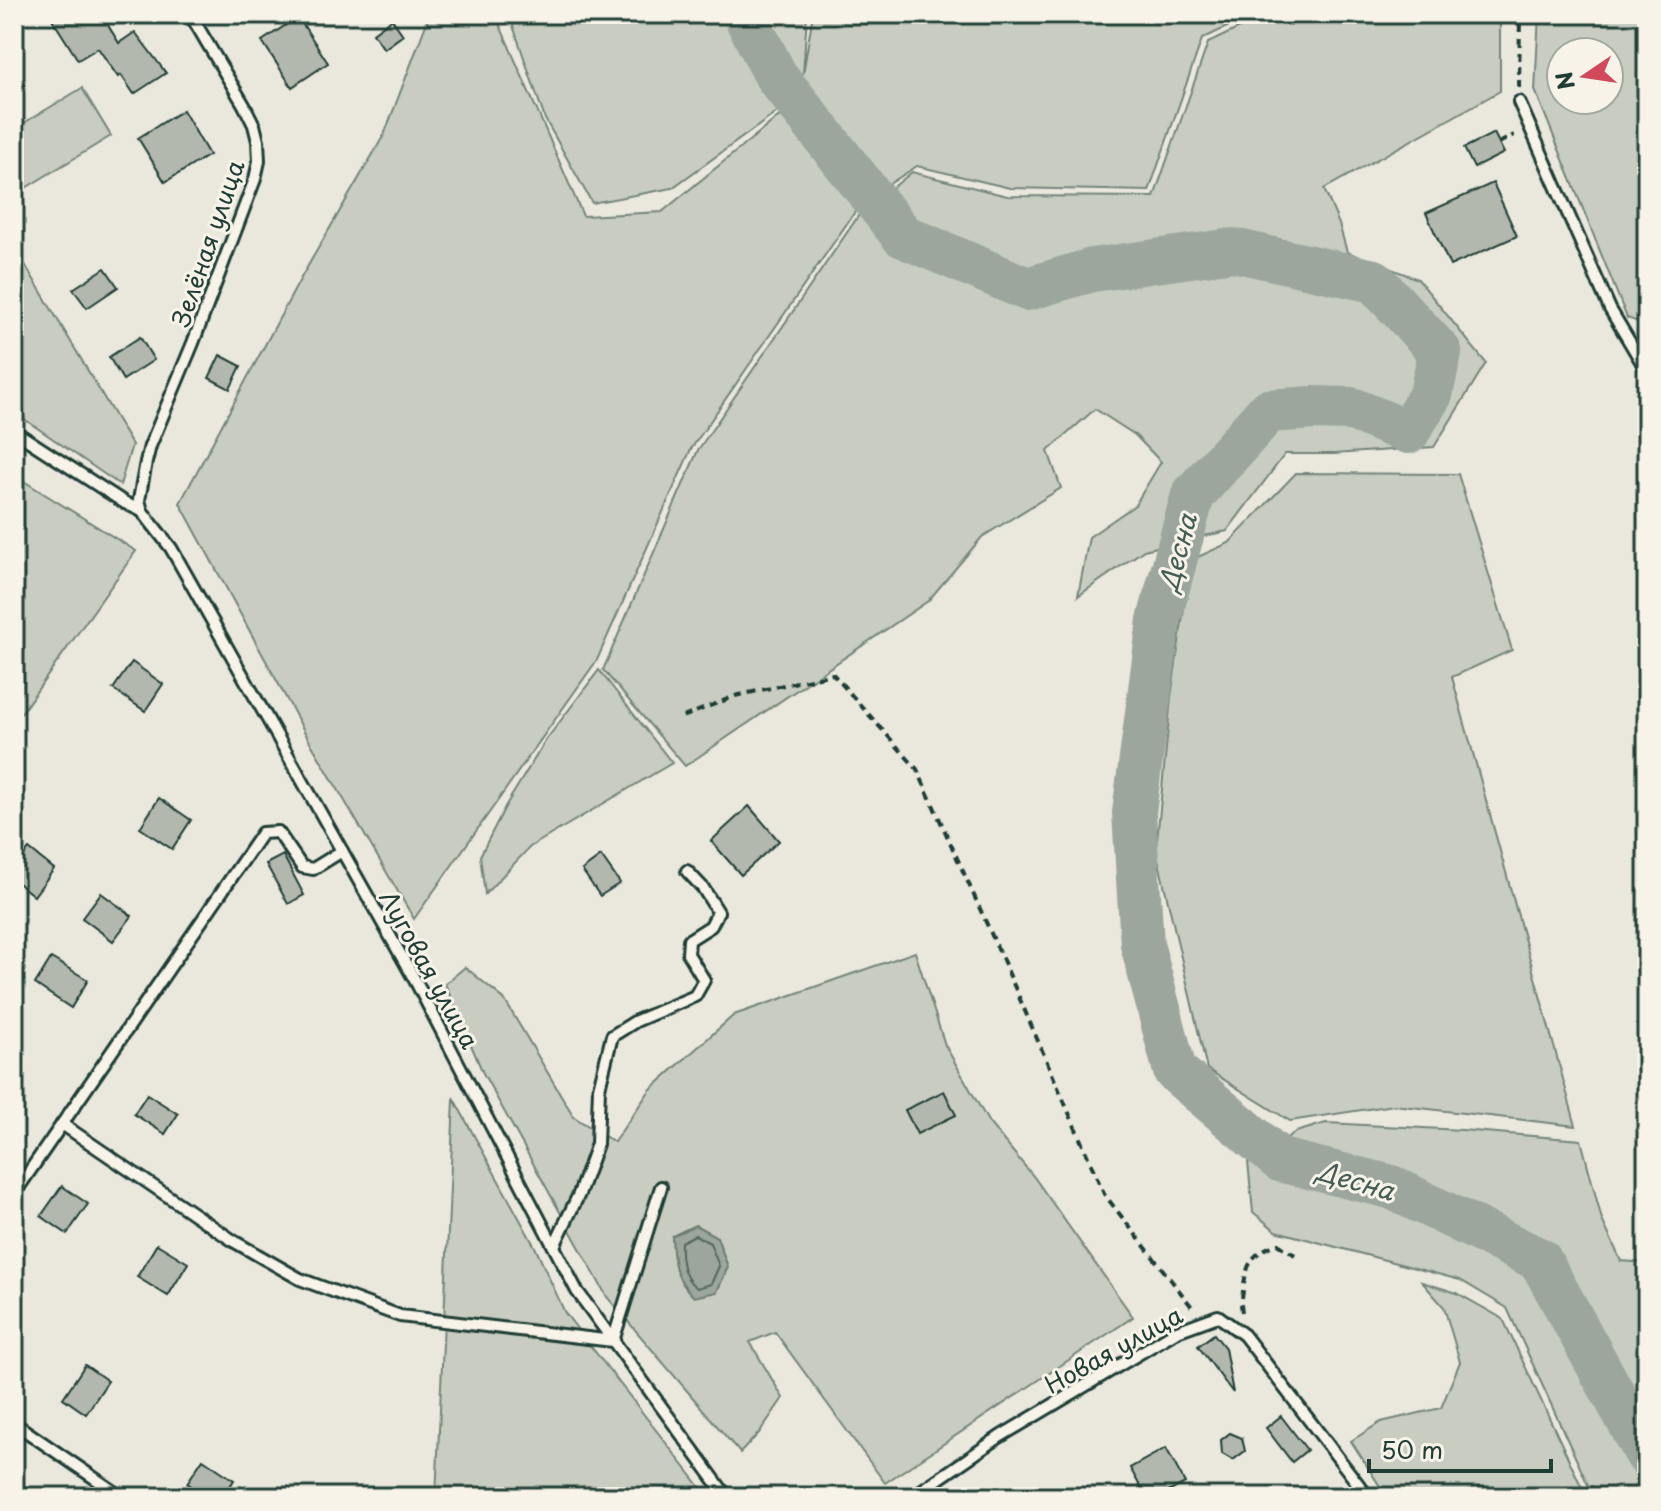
<svg xmlns="http://www.w3.org/2000/svg" width="1661" height="1511" font-family="'Playpen Sans',sans-serif">
<style>
.green{fill:#c8ccc1;stroke:#74847a;stroke-width:2;fill-rule:evenodd}
.water{fill:#9ca69c;stroke:#6a7c72;stroke-width:2}
.lines{fill:none;stroke-linecap:round;stroke-linejoin:round}
.shore{stroke:#51675e;stroke-width:2}
.river{stroke:#9ca69c;stroke-width:44}
.building{fill:#b2b8ae;stroke:#1f3d34;stroke-width:2}
.lane-casing{stroke:#1f3d34;stroke-width:16}
.path{stroke:#1f3d34;stroke-width:4;stroke-dasharray:8 6;stroke-linecap:butt}
.lane{stroke:#f7f3e8;stroke-width:10}
.labels{text-anchor:middle;dominant-baseline:central;stroke-width:6;stroke-linejoin:round;paint-order:stroke}
.street-label{font-size:24px;fill:#1f3d34;stroke:#f7f3e8}
.water-label{font-size:26px;font-style:italic;fill:#445c53;stroke:#f7f3e8}
</style>
<rect width="100%" height="100%" fill="#eae8dd"/>
<filter id="ink" filterUnits="userSpaceOnUse"><feTurbulence type="fractalNoise" baseFrequency=".0125" numOctaves="2"/><feDisplacementMap in="SourceGraphic" scale="16" xChannelSelector="R" yChannelSelector="G"/><feConvolveMatrix kernelMatrix="1 2 1 2 8 2 1 2 1" color-interpolation-filters="sRGB"/></filter>
<g filter="url(#ink)">
<g class="green">
<polygon points="430,14 495,14 583,216 662,212 788,109 859,206 691,449 597,660 414,919 309,740 180,503 302,276 384,135"/>
<polygon points="509,14 807,14 803,74 813,14 1254,14 1202,39 1149,191 1010,188 917,166 883,188 801,89 783,108 672,188 592,203 545,119"/>
<polygon points="1269,14 1498,14 1500,19 1500,91 1324,189 1339,224 1347,252 1418,279 1486,363 1434,447 1334,454 1285,454 1227,531 1144,550 1078,596 1089,537 1135,505 1161,462 1135,435 1095,409 1048,451 1061,488 982,537 928,601 685,766 603,670 698,450 859,215 912,172 1007,196 1154,197 1208,43"/>
<path d="M 1539,14 L 1647,14 L 1647,325 L 1627,318 L 1535,90 ZM 1561,52 L 1609,52 L 1609,100 L 1561,100 Z"/>
<polygon points="82,88 111,136 14,195 14,129"/>
<polygon points="14,246 132,445 120,485 14,412"/>
<polygon points="1296,473 1458,474 1512,650 1452,677 1576,1126 1394,1105 1290,1121 1207,1069 1156,850 1171,697 1191,560 1229,543"/>
<polygon points="14,475 136,551 14,723"/>
<polygon points="599,670 672,763 530,847 485,894 480,856 506,805 546,740"/>
<polygon points="915,952 945,1045 989,1123 1034,1177 1133,1317 885,1483 775,1332 750,1342 783,1398 759,1433 740,1453 607,1297 483,1073 445,984 465,967 504,999 574,1117 614,1142 650,1090 734,1015"/>
<polygon points="454,1099 535,1247 565,1313 708,1497 436,1497"/>
<polygon points="1326,1123 1462,1130 1581,1140 1602,1220 1621,1261 1647,1263 1647,1483 1634,1497 1623,1497 1588,1485 1507,1308 1460,1280 1276,1231 1253,1212 1248,1162 1296,1132"/>
<polygon points="1422,1282 1457,1293 1503,1319 1584,1492 1595,1497 1389,1497 1383,1491 1351,1441 1381,1422 1441,1408 1460,1362 1444,1307"/>
</g>
<path class="water" d="M 695,1225 L 717,1237 L 728,1267 L 717,1292 L 694,1297 C 674,1278 673,1262 672,1236 Z"/>
<g class="lines">
<path class="shore" d="M 695,1235 L 710,1243 L 719,1266 L 711,1284 L 697,1288 C 682,1278 680,1259 681,1242 Z"/>
<polyline class="river" points="744,14 776,76 903,236 1027,289 1092,270 1233,250 1374,281 1440,352 1431,394 1408,432 1352,409 1313,408 1268,411 1193,495 1159,620 1134,813 1142,944 1175,1071 1280,1160 1391,1187 1540,1260 1647,1455"/>
</g>
<g class="building">
<polygon points="49,14 101,14 119,43 135,32 166,73 134,94 121,75 118,77 98,48 78,60"/>
<polygon points="298,17 328,63 292,87 262,41"/>
<polygon points="392,19 403,35 384,49 373,33"/>
<polygon points="183,110 209,155 165,182 138,138"/>
<polygon points="1494,133 1504,153 1474,168 1464,148"/>
<polygon points="1493,183 1517,236 1450,266 1426,213"/>
<polygon points="105,268 118,287 87,308 73,289"/>
<polygon points="140,337 154,360 123,380 109,357"/>
<polygon points="220,355 241,366 230,389 209,378"/>
<polygon points="132,662 163,684 145,711 113,689"/>
<polygon points="159,798 191,820 172,849 140,828"/>
<polygon points="749,806 779,841 741,875 711,841"/>
<polygon points="29,849 54,869 34,896 14,880 14,868"/>
<polygon points="283,855 304,895 288,904 266,864"/>
<polygon points="601,856 620,883 600,896 582,870"/>
<polygon points="101,893 132,916 113,941 82,918"/>
<polygon points="51,958 88,980 71,1008 35,984"/>
<polygon points="944,1091 956,1115 917,1134 905,1110"/>
<polygon points="147,1094 178,1114 165,1134 134,1114"/>
<polygon points="62,1186 88,1204 67,1234 41,1216"/>
<polygon points="157,1244 188,1263 168,1296 137,1277"/>
<polygon points="1214,1334 1225,1348 1233,1393 1198,1346"/>
<polygon points="85,1365 108,1381 86,1414 63,1398"/>
<polygon points="1281,1416 1307,1450 1292,1462 1266,1428"/>
<polygon points="1230,1433 1242,1438 1245,1451 1233,1460 1222,1454 1221,1440"/>
<polygon points="1166,1448 1185,1483 1159,1497 1146,1497 1130,1468"/>
<polygon points="203,1459 234,1480 223,1497 207,1497 187,1483"/>
</g>
<g class="lines">
<defs>
<g id="lane">
<polyline points="190,14 244,105 254,125 258,141 259,161 255,179 193,343 150,446 146,462 139,500 142,511 171,548 416,982 577,1291 727,1497"/>
<polyline points="1519,102 1610,309 1647,371"/>
<polyline points="14,431 125,503 142,511"/>
<polyline points="62,1124 235,1242 300,1279 400,1316 613,1341 661,1187"/>
<polyline points="14,1194 262,833 278,832 302,867 313,869 342,851"/>
<polyline points="554,1246 579,1194 597,1144 599,1088 612,1036 636,1021 695,996 704,980 688,954 689,940 711,926 718,912 703,888 687,871"/>
<polyline points="14,1423 122,1497"/>
<polyline points="912,1497 1001,1436 1177,1331 1218,1316 1244,1335 1368,1497"/>
</g>
</defs>
<use href="#lane" class="lane-casing"/>
<g class="path">
<polyline points="1519,88 1520,14"/>
<polyline points="1499,143 1514,135"/>
<polyline points="683,717 735,696 833,674 917,769 1003,960 1104,1194 1192,1307"/>
<path d="M 1242,1312 L 1241,1305 C 1246,1275 1243,1254 1278,1244 L 1295,1255"/>
</g>
<use href="#lane" class="lane"/>
</g>
</g>
<g class="labels">
<g class="street-label">
<text transform="translate(207 243) rotate(-71)">Зелёная улица</text>
<text transform="translate(430 969) rotate(61)">Луговая улица</text>
<text transform="translate(1113 1349) rotate(-29)">Новая улица</text>
</g>
<g class="water-label">
<text transform="translate(1177 552) rotate(-75)">Десна</text>
<text transform="translate(1356 1180) rotate(16)">Десна</text>
</g>
</g>
<rect width="1661" height="1511" fill="none" stroke="#f7f3e8" stroke-width="48"/>
<rect x="24" y="24" width="1613" height="1463" fill="none" stroke="#1f3d34" stroke-width="3" filter="url(#ink)"/>
<g transform="translate(1585 76) rotate(257)"><circle r="38" fill="#f7f3e8" stroke="#a1aaa0" stroke-width="2"/>
<path d="M0-6L14 30L0 20L-14 30Z" fill="#d1495b"/>
<text y="-12" font-size="22" font-weight="bold" text-anchor="middle" fill="#1f3d34">N</text>
</g>
<path d="M1369 1459v12h182v-12" fill="none" stroke="#1f3d34" stroke-width="4"/>
<text x="1381" y="1459" font-size="24" fill="#1f3d34" stroke="#f7f3e8" stroke-width="6" paint-order="stroke">50 m</text>
</svg>
